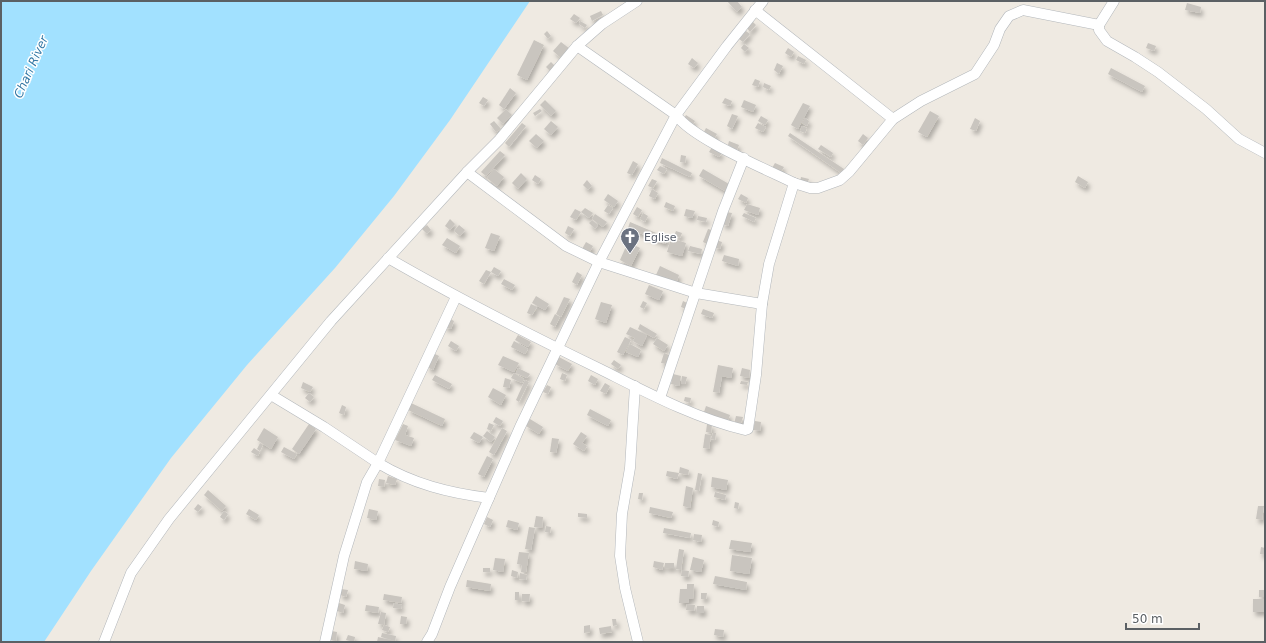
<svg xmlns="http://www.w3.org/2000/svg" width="1266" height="643" font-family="'DejaVu Sans',sans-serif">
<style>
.water{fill:#a2e1ff}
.building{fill:#c9c5bf;filter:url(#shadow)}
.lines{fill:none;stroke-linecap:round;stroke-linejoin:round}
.street-casing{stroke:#b3b7bb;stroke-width:11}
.street{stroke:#fff;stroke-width:10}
.labels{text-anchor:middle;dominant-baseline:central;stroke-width:3;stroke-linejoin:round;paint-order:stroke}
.worship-label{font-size:11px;fill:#5b616d;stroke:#fff;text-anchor:start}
.water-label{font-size:12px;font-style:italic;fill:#3478a5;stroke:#fff}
</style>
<defs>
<filter id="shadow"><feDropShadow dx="2.5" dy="4" stdDeviation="2" flood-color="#0004"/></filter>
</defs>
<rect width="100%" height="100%" fill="#efeae2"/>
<polygon class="water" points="1,1 530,1 450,120 394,196 335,268 247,365 171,458 91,571 44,642 1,642"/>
<g class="building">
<polygon points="727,1 737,1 742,7 737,12"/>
<polygon points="1187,3 1201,7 1200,13 1185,10"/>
<polygon points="601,11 603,15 592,21 590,16"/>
<polygon points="574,14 580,18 576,23 570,19"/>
<polygon points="580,21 587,25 585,28 579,24"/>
<polygon points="753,22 756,25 750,32 747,28"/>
<polygon points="547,31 551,36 548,39 544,34"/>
<polygon points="746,31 750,34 743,42 739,39"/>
<polygon points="534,40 544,45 527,80 517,75"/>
<polygon points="561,42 570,49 562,59 553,51"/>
<polygon points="1148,43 1156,46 1154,51 1146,48"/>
<polygon points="744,44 749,48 745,52 741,48"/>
<polygon points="788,48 794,52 791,57 785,53"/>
<polygon points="798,56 806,60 804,64 796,60"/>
<polygon points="692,58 698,63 694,68 688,64"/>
<polygon points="551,62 555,66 550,71 546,67"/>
<polygon points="777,63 783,66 779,74 774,70"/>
<polygon points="1111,68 1145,86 1142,92 1108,74"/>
<polygon points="755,79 760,81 758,87 752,85"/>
<polygon points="764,83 771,86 769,90 763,87"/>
<polygon points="510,88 516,93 504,109 499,105"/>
<polygon points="483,97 488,100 484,106 479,103"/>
<polygon points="725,98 732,101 730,106 722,103"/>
<polygon points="545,100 556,111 551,116 540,105"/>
<polygon points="744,100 756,105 753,112 741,107"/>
<polygon points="803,103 810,106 798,129 791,125"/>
<polygon points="506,109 512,115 503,124 497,118"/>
<polygon points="540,109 542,111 535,116 533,113"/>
<polygon points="930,111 939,116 927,137 918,132"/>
<polygon points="732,114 738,116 732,129 727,126"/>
<polygon points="686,115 695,121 692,126 683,120"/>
<polygon points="761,116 768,120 765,125 758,121"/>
<polygon points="805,118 809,121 807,126 802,123"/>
<polygon points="975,118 980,121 976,131 970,129"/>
<polygon points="494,121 501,129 496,132 490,124"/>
<polygon points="551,121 558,127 551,135 544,129"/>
<polygon points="522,123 526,126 509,147 505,143"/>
<polygon points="758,123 766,127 763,132 755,128"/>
<polygon points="802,126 807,128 805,133 800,131"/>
<polygon points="706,128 717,134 714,139 704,132"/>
<polygon points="790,133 844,169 841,173 788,136"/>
<polygon points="536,134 544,141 537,148 529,141"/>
<polygon points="863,134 868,138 863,145 858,141"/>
<polygon points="729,141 739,145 737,150 728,145"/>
<polygon points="821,145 833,153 831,157 818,149"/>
<polygon points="712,147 722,153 719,157 709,152"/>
<polygon points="500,151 505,155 486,176 481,172"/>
<polygon points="681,155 686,156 685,163 680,162"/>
<polygon points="662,158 692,173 690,177 660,163"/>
<polygon points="633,161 638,164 632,175 627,173"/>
<polygon points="775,163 784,167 781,172 772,168"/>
<polygon points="660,166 667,169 664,174 657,170"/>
<polygon points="494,169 504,177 497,186 487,178"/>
<polygon points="703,169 729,184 725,191 699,176"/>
<polygon points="521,173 527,179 518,189 512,183"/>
<polygon points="535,175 541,179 538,184 532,180"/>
<polygon points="1078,176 1088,182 1085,188 1075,182"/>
<polygon points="801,177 809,179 807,184 800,182"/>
<polygon points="652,179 657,181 653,188 648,186"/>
<polygon points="587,180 592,186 588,190 583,185"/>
<polygon points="652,189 658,193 655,199 649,196"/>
<polygon points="608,194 618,201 614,207 604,200"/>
<polygon points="741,194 748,198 746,203 738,199"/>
<polygon points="666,202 675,206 673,211 664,207"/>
<polygon points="747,204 760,208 758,215 744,210"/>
<polygon points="608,205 613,208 609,214 604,211"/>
<polygon points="637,207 642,210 638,217 633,214"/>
<polygon points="585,208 593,213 589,218 581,212"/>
<polygon points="575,209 581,212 576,220 570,217"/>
<polygon points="686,209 695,211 692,218 684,216"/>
<polygon points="726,212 732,213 728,226 722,224"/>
<polygon points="643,213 648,216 645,222 640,219"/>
<polygon points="744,213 756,218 754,222 742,216"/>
<polygon points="595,214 607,222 603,227 592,219"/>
<polygon points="698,216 707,218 706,222 697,220"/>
<polygon points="450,219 455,224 450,230 445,226"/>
<polygon points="592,220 598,225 595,229 589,223"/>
<polygon points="630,222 668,238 665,244 628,228"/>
<polygon points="427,225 431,230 427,234 422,229"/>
<polygon points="459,225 465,230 460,236 454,231"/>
<polygon points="568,226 574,229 570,236 565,233"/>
<polygon points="708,229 712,230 707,244 703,242"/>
<polygon points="676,231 682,233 680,238 674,236"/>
<polygon points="491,233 500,236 494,251 485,248"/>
<polygon points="447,238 460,246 456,253 442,245"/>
<polygon points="671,238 686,243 682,256 667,252"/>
<polygon points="716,240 722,242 720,249 714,247"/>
<polygon points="586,242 593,246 589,253 582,249"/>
<polygon points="628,242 640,248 631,266 620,260"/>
<polygon points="690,246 702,249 701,254 688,251"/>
<polygon points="724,255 739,259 738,266 722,261"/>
<polygon points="660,266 679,275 676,284 656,275"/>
<polygon points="494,267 501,271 498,276 491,272"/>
<polygon points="486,270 491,272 484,284 479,281"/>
<polygon points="577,272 582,275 577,285 572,282"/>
<polygon points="504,279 515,285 512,290 501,284"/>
<polygon points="649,285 663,291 659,300 645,294"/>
<polygon points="536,296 549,304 545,310 532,303"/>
<polygon points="564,297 570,299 561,317 556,314"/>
<polygon points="643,301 647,303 644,309 640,307"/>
<polygon points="683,301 687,303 686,309 681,307"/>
<polygon points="601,302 612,305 606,323 595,319"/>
<polygon points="531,304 537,307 532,315 527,313"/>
<polygon points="703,309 714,313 712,318 701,314"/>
<polygon points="555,314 560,317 555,327 550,324"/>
<polygon points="448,318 454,321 451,329 444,327"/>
<polygon points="640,324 657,334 654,338 638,329"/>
<polygon points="630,327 647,335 642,346 633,341 635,338 626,334"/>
<polygon points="518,335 531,342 528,347 515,340"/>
<polygon points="625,337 631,340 623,355 617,352"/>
<polygon points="657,338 668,345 664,351 653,344"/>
<polygon points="451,341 459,346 456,351 448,346"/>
<polygon points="514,341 528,349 525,354 511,347"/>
<polygon points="630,344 641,350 638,357 626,352"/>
<polygon points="433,353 439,356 433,370 427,367"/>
<polygon points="664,353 669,355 666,364 661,363"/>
<polygon points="503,356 519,363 514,372 498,365"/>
<polygon points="559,357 572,364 568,371 555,364"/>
<polygon points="614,360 621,365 618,369 611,364"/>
<polygon points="718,365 733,368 731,378 722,376 719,393 713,392"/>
<polygon points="518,368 530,374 527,378 516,373"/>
<polygon points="742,368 750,370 749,378 740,376"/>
<polygon points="514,373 524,379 522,383 511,378"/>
<polygon points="562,373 567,375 565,381 560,379"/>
<polygon points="673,374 681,376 679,386 671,384"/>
<polygon points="435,375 452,384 449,389 432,380"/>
<polygon points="591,375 598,379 595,385 588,381"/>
<polygon points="682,376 687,377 685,384 681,384"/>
<polygon points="505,378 511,380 509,388 503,387"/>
<polygon points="525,380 529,382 519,402 516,400"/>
<polygon points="741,381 748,382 747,385 740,384"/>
<polygon points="303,382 313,387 310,392 301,388"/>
<polygon points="605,383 610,386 606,394 600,391"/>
<polygon points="547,385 551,387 548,394 543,392"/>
<polygon points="493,388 506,395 501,405 488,397"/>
<polygon points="309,393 314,397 310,402 305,398"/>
<polygon points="685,397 691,398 690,403 684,401"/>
<polygon points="411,403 445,419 442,426 408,410"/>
<polygon points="342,405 346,407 344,415 339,413"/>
<polygon points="706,406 730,415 728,421 704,412"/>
<polygon points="590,409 611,420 608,426 587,415"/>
<polygon points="736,416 743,417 740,426 734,424"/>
<polygon points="496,417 503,421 500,426 493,422"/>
<polygon points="530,419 543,427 539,434 526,426"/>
<polygon points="755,421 761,422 760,431 753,430"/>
<polygon points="489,423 494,425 491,431 487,429"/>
<polygon points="309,424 316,429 299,454 292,449"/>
<polygon points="403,424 408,426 405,435 414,438 411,446 395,440"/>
<polygon points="707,424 712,425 711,433 706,432"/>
<polygon points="264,428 278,437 271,449 257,440"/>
<polygon points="502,428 507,431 494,455 489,452"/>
<polygon points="487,431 495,437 491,442 483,436"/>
<polygon points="474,432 483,437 479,443 470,438"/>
<polygon points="581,432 587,436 582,443 587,446 584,451 573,444"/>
<polygon points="713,433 716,433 715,440 711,439"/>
<polygon points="705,434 711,435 709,449 703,448"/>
<polygon points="552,438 559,439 556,453 550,452"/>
<polygon points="260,443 263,445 260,451 257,449"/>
<polygon points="284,447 297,454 294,459 281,452"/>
<polygon points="254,448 260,452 258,456 251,452"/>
<polygon points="487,456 493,459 484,477 478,474"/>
<polygon points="680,467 689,470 688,475 679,473"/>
<polygon points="667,471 679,473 677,479 666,476"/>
<polygon points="698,473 702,474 699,491 695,490"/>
<polygon points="388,476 397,479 395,485 386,483"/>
<polygon points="712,477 728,480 726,490 711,487"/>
<polygon points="379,479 385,480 384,487 378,486"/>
<polygon points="686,486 693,488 690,508 683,506"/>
<polygon points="208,490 226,506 222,511 204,495"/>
<polygon points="715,492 726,495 725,500 714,497"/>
<polygon points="639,493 643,493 642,500 638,499"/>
<polygon points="735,502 739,503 738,509 734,508"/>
<polygon points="198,504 202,507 198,512 194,509"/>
<polygon points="1258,506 1264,506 1262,520 1256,519"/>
<polygon points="650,507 673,512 671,518 649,513"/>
<polygon points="249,509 259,515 256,520 246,514"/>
<polygon points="369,509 378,511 376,520 367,518"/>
<polygon points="224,511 228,514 224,520 220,517"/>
<polygon points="578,513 587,514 587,518 578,517"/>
<polygon points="536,516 543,517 542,528 534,527"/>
<polygon points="487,517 493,520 490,527 484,524"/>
<polygon points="508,520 519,523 517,530 506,527"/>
<polygon points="713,520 719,522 718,527 712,525"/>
<polygon points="546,526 551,527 550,533 545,532"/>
<polygon points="529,527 535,528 531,550 525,549"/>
<polygon points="664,528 691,533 690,538 663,533"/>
<polygon points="694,534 702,535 701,542 693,540"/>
<polygon points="731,540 752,543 750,552 729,549"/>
<polygon points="1261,547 1265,548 1265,555 1260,554"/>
<polygon points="679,549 684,550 681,570 676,569"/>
<polygon points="519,552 529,553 526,572 521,572 522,565 517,564"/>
<polygon points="732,555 752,558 749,574 730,571"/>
<polygon points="693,557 704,560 701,572 690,570"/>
<polygon points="495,558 505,559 503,572 493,570"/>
<polygon points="355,561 368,564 367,571 354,569"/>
<polygon points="654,561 664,563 662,570 653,567"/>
<rect x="665" y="563" width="9" height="5"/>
<rect x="483" y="568" width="7" height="4"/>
<polygon points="512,570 518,572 517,578 511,576"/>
<polygon points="682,570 689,571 688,577 681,576"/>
<polygon points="520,573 527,575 526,580 519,579"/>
<polygon points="715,576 747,582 746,590 713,584"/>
<polygon points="467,580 491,584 490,591 466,587"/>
<polygon points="687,584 694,584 693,599 689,599 688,603 679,603 680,589 687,589"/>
<polygon points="341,589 348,590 346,597 340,595"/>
<rect x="1259" y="590" width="6" height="7"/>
<rect x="515" y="592" width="4" height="8"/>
<polygon points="701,593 707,593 706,599 701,599"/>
<polygon points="384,594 402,597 401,603 383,600"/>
<polygon points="522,594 530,594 529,602 522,601"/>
<rect x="1253" y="599" width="12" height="13"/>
<polygon points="339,603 345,605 343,613 337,611"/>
<polygon points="394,603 402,605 401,609 393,608"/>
<polygon points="687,604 695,605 694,611 686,610"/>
<polygon points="366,605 379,607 378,613 365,611"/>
<polygon points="697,606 704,606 704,613 696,613"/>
<polygon points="381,612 386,613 384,625 378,624"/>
<polygon points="401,616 407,617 406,624 400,624"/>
<polygon points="612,619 616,619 617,625 613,626"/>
<polygon points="384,625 390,627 388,632 382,630"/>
<polygon points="590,625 590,632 584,633 584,626"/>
<polygon points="611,626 612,632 600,634 599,628"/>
<polygon points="715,629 724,630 723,637 714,635"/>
<polygon points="332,631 337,632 336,641 330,640"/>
<polygon points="382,633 396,636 395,641 381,637"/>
<polygon points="348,635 355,637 354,642 346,640"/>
<polygon points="378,637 395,641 395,642 377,642"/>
</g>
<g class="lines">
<defs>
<g id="street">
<polyline points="755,10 893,119"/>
<polyline points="1099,25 1099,30 1107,41 1135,57 1158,72 1206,109 1239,139 1265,153"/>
<polyline points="467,172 566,246 599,262 696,293 762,304"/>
<polyline points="794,183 810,188 818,188 840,180 849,172 893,119 921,101 975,74 994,45 1000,29 1009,16 1023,10 1099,25 1114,1"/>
<path d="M 388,258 C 457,298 528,334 600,369 C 646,392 694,418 745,430 L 748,429 L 756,375 L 762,304 L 769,264 L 794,183 C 766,169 693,139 676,115 L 577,46"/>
<polyline points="635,386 630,468 622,514 620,556 625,588 638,642"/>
<polyline points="271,395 324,427 378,463 456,297"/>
<polyline points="660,398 723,211 744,158"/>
<polyline points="104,642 131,573 169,519 331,321 467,172 499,140 577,46 602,24 637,1"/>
<path d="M 325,642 L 344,556 L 367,482 L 378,463 C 413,484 449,493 489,498"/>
<polyline points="427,642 432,634 450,587 520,427 599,262 676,115 727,46 763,1"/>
</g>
</defs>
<use href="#street" class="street-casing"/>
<use href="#street" class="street"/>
</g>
<defs>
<symbol id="church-pin" viewBox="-11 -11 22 30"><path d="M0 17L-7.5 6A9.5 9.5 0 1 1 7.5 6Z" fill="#6b7280" stroke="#fff"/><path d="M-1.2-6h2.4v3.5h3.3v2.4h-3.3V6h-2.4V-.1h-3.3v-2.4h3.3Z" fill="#fff"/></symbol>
</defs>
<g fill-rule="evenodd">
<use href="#church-pin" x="619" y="226" width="22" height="30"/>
</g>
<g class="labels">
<g class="worship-label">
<text x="644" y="237">Eglise</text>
</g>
<g class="water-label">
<text transform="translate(31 67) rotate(-66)">Chari River</text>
</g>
</g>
<rect width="1266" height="643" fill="none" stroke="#5b6064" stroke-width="4"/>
<path d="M1126 623v6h73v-6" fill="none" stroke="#5b6064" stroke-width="2"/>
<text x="1132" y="623" font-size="12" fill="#5b6064" stroke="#ffffff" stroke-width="3" paint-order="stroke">50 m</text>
</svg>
